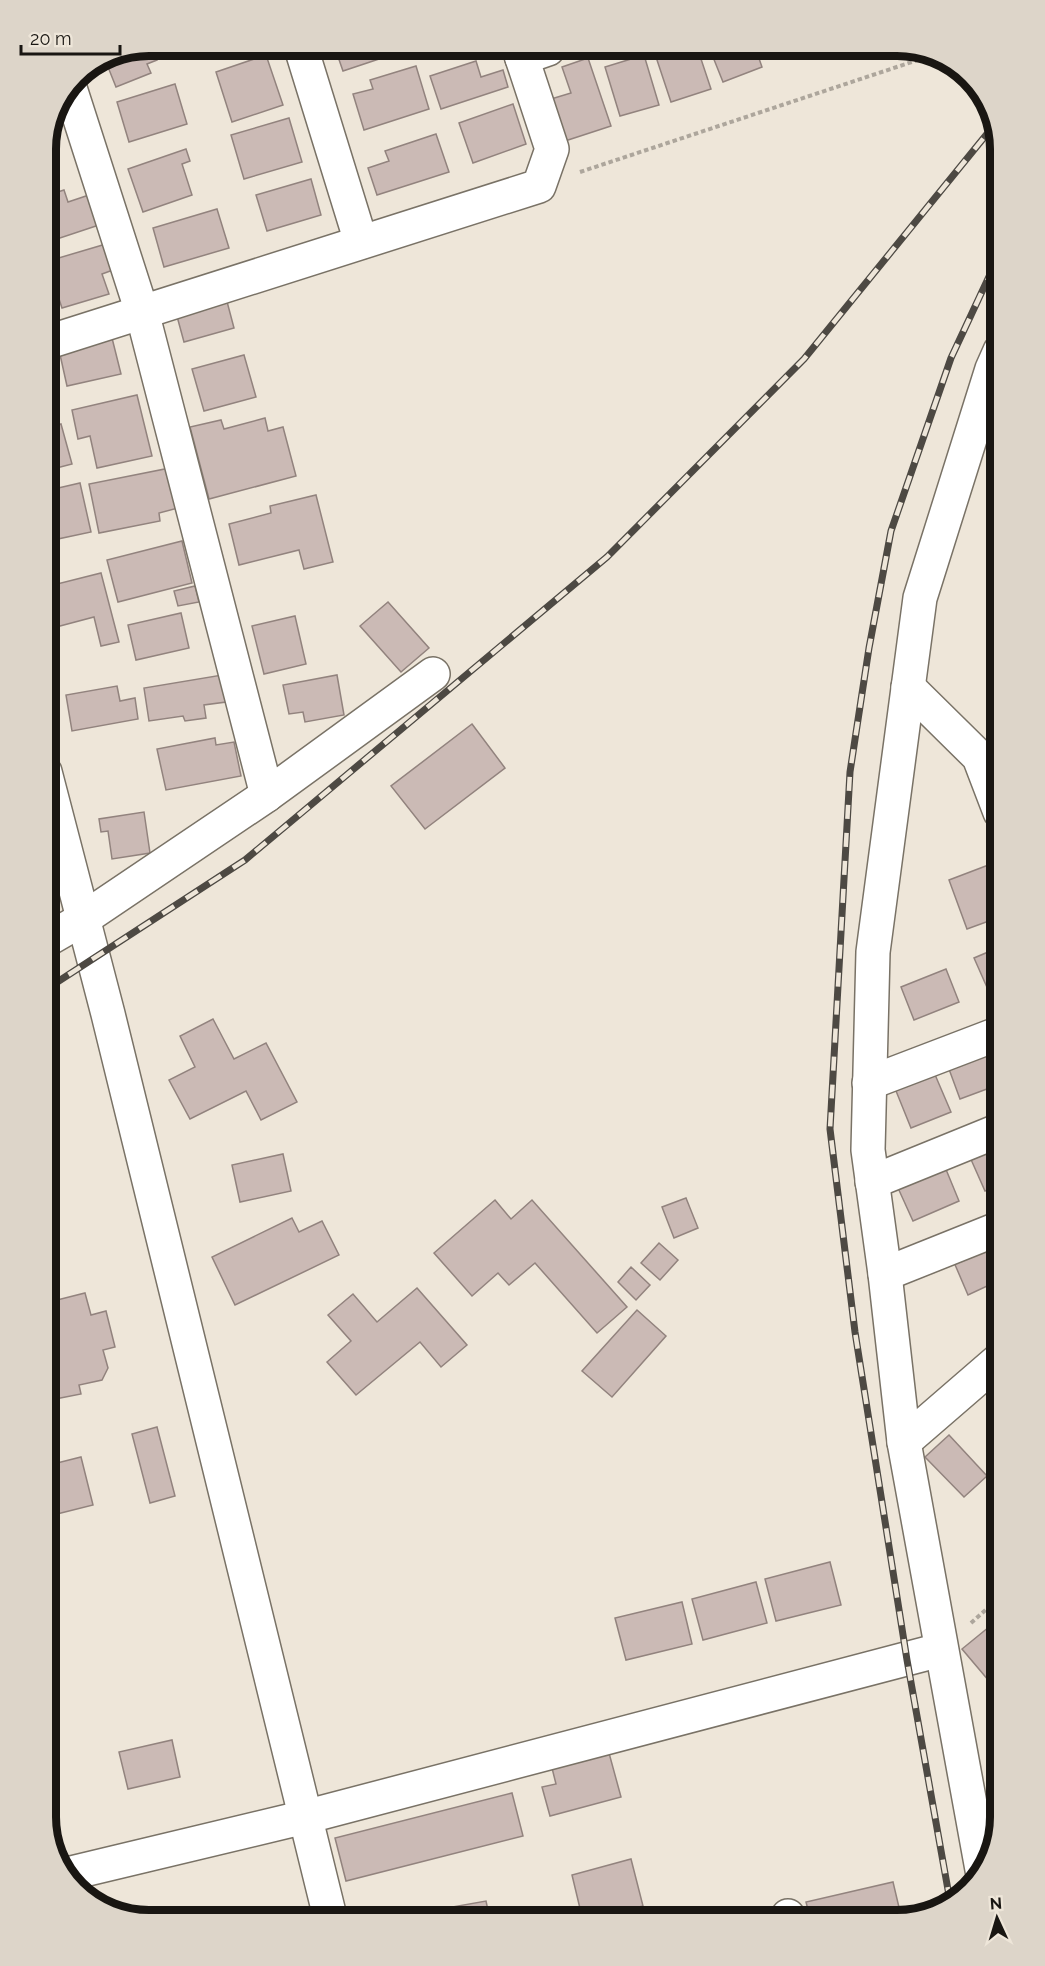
<svg xmlns="http://www.w3.org/2000/svg" width="1045" height="1966" font-family="Raleway,sans-serif">
<style>
.building{fill:#cbbab5;stroke:#92837e;stroke-width:1.5}
.lines{fill:none;stroke-linecap:round;stroke-linejoin:round}
.street-casing{stroke:#797266;stroke-width:36}
.path{stroke:#ada69c;stroke-width:4;stroke-dasharray:4.5 3;stroke-linecap:butt}
.street{stroke:#fff;stroke-width:33}
.rail-casing{stroke:#4d4943;stroke-width:7}
.rail{stroke:#eee6d9;stroke-width:4.5;stroke-dasharray:14;stroke-linecap:butt}
.rim{fill:none;stroke:#191612;stroke-width:8}
</style>
<rect width="100%" height="100%" fill="#eee6d9"/>
<g class="building">
<polygon points="697,47 711,89 671,102 653,48"/>
<polygon points="709,47 755,47 762,67 723,82"/>
<polygon points="406,50 343,71 336,51"/>
<polygon points="154,52 157,60 147,64 151,73 116,87 106,62 116,58 114,53"/>
<polygon points="266,55 283,105 232,122 216,72"/>
<polygon points="644,55 659,105 620,116 605,67"/>
<polygon points="588,58 611,126 565,141 551,99 571,93 562,67"/>
<polygon points="476,61 481,77 503,70 508,87 441,109 430,76"/>
<polygon points="416,66 429,109 364,130 353,94 373,89 370,80"/>
<polygon points="175,84 187,124 129,142 117,102"/>
<polygon points="513,104 526,144 473,163 459,123"/>
<polygon points="289,118 302,162 244,179 231,135"/>
<polygon points="436,134 449,172 377,195 368,168 389,161 385,151"/>
<polygon points="48,137 55,159 45,162 45,142"/>
<polygon points="186,149 190,161 182,164 192,195 143,212 128,169"/>
<polygon points="311,179 321,215 267,231 256,195"/>
<polygon points="64,190 68,202 92,194 102,224 45,243 45,196"/>
<polygon points="217,209 229,248 164,267 153,228"/>
<polygon points="106,244 113,270 102,274 109,294 62,308 57,293 45,297 45,262"/>
<polygon points="225,294 234,328 184,342 175,309"/>
<polygon points="112,338 121,374 67,386 59,350"/>
<polygon points="244,355 256,397 204,411 192,369"/>
<polygon points="50,362 59,405 45,408 45,363"/>
<polygon points="137,395 152,456 97,468 90,436 78,439 72,410"/>
<polygon points="265,418 268,431 283,427 296,476 209,499 190,427 221,420 224,429"/>
<polygon points="61,424 72,464 45,471 45,428"/>
<polygon points="170,468 178,508 159,513 160,521 99,533 89,484"/>
<polygon points="80,483 91,532 53,540 52,533 45,535 45,491"/>
<polygon points="316,495 333,562 304,569 299,550 239,565 229,524 271,513 270,506"/>
<polygon points="182,541 192,583 118,602 107,560"/>
<polygon points="101,573 119,642 101,646 94,617 45,630 45,587"/>
<polygon points="195,586 199,602 178,606 174,591"/>
<polygon points="388,602 429,648 401,672 360,626"/>
<polygon points="181,613 189,648 136,660 128,625"/>
<polygon points="295,616 306,664 264,674 252,626"/>
<polygon points="222,675 226,702 204,705 206,718 185,721 183,716 149,721 144,688"/>
<polygon points="337,675 344,715 305,722 303,712 289,714 283,685"/>
<polygon points="117,686 120,701 135,698 138,719 72,731 66,695"/>
<polygon points="472,724 505,768 425,829 391,786"/>
<polygon points="215,738 216,745 234,742 241,776 166,790 157,749"/>
<polygon points="144,812 150,853 112,859 108,831 101,832 99,819"/>
<polygon points="991,864 1000,887 1000,917 967,929 949,880"/>
<polygon points="50,877 55,904 45,906 45,878"/>
<polygon points="1000,947 1000,990 990,994 974,958"/>
<polygon points="946,969 959,1002 914,1020 901,987"/>
<polygon points="213,1019 234,1059 266,1043 297,1102 261,1120 246,1091 190,1119 169,1080 195,1067 180,1036"/>
<polygon points="996,1042 1000,1052 1000,1076 993,1079 995,1086 960,1099 946,1061"/>
<polygon points="933,1070 951,1112 911,1128 894,1086"/>
<polygon points="1000,1142 1000,1185 985,1191 969,1155"/>
<polygon points="283,1154 291,1191 240,1202 232,1165"/>
<polygon points="945,1167 959,1201 913,1221 898,1188"/>
<polygon points="686,1198 698,1228 674,1238 662,1207"/>
<polygon points="495,1200 511,1219 532,1200 627,1307 597,1333 535,1263 509,1285 498,1273 472,1296 434,1253"/>
<polygon points="292,1218 299,1232 322,1221 339,1255 235,1305 212,1257"/>
<polygon points="997,1241 1000,1249 1000,1280 968,1295 953,1260"/>
<polygon points="659,1243 678,1260 660,1280 641,1263"/>
<polygon points="631,1267 650,1285 636,1300 618,1282"/>
<polygon points="417,1288 467,1345 441,1367 420,1342 356,1395 327,1362 351,1341 328,1315 353,1294 377,1322"/>
<polygon points="85,1293 91,1315 106,1311 115,1347 103,1350 108,1368 102,1380 79,1385 81,1394 45,1401 45,1303"/>
<polygon points="637,1310 666,1336 612,1397 582,1371"/>
<polygon points="157,1427 175,1496 150,1503 132,1434"/>
<polygon points="949,1435 987,1476 964,1497 925,1457"/>
<polygon points="81,1457 93,1505 45,1517 45,1466"/>
<polygon points="830,1562 841,1605 776,1621 765,1579"/>
<polygon points="756,1582 767,1623 703,1640 692,1599"/>
<polygon points="682,1602 692,1644 626,1660 615,1618"/>
<polygon points="1000,1618 1000,1694 962,1649"/>
<polygon points="172,1740 180,1777 128,1789 119,1752"/>
<polygon points="609,1753 621,1797 550,1816 542,1787 556,1784 552,1768"/>
<polygon points="45,1773 55,1813 45,1815"/>
<polygon points="512,1793 523,1836 346,1881 335,1838"/>
<polygon points="631,1859 643,1906 583,1921 572,1875"/>
<polygon points="893,1882 902,1920 811,1921 806,1902"/>
<polygon points="486,1901 490,1920 455,1921 452,1907"/>
<polygon points="771,1907 775,1921 719,1921"/>
</g>
<g class="lines">
<defs>
<g id="street">
<polyline points="302,51 361,242"/>
<polyline points="522,58 548,49"/>
<polyline points="70,88 142,312 267,795"/>
<polyline points="45,343 539,186 552,149 519,49"/>
<polyline points="908,687 979,757 1000,812"/>
<polyline points="45,772 108,1014 331,1921"/>
<polyline points="45,941 83,919 267,795 433,674"/>
<polyline points="869,1083 1000,1033"/>
<polyline points="872,1182 1000,1130"/>
<polyline points="885,1274 1000,1228"/>
<polyline points="904,1442 1000,1359"/>
<polyline points="67,1874 305,1817 940,1650"/>
<polyline points="983,1875 904,1442 885,1274 868,1150 873,952 920,598 992,369 1000,351"/>
<polyline points="788,1916 789,1921"/>
</g>
</defs>
<use href="#street" class="street-casing"/>
<g class="path">
<polyline points="580,172 933,55"/>
<polyline points="971,1623 1000,1597"/>
</g>
<use href="#street" class="street"/>
<defs>
<g id="rail">
<polyline points="45,990 245,860 607,557 804,359 995,124"/>
<polyline points="950,1901 907,1660 855,1332 830,1129 850,772 869,648 891,531 951,358 1000,253"/>
</g>
</defs>
<use href="#rail" class="rail-casing"/>
<use href="#rail" class="rail"/>
</g>
<path d="M0 0H1045V1966H0ZM149 56H897A93 93 0 0 1 990 149V1817A93 93 0 0 1 897 1910H149A93 93 0 0 1 56 1817V149A93 93 0 0 1 149 56Z" fill="#ddd5c9" fill-rule="evenodd"/>
<path class="rim" d="M149 56H897A93 93 0 0 1 990 149V1817A93 93 0 0 1 897 1910H149A93 93 0 0 1 56 1817V149A93 93 0 0 1 149 56Z"/>
<g transform="translate(997 1918) rotate(356)" stroke="#eee6d9" stroke-width="4.5" paint-order="stroke">
<path d="M0-4.5L10 22L0 15L-10 22Z" fill="#191612"/>
<text y="-9" font-size="16" font-weight="bold" text-anchor="middle" fill="#191612">N</text>
</g>
<path d="M21 45v9h99v-9" fill="none" stroke="#191612" stroke-width="3"/>
<text x="30" y="45" font-size="18" fill="#191612" stroke="#eee6d9" stroke-width="4.5" paint-order="stroke">20 m</text>
</svg>
